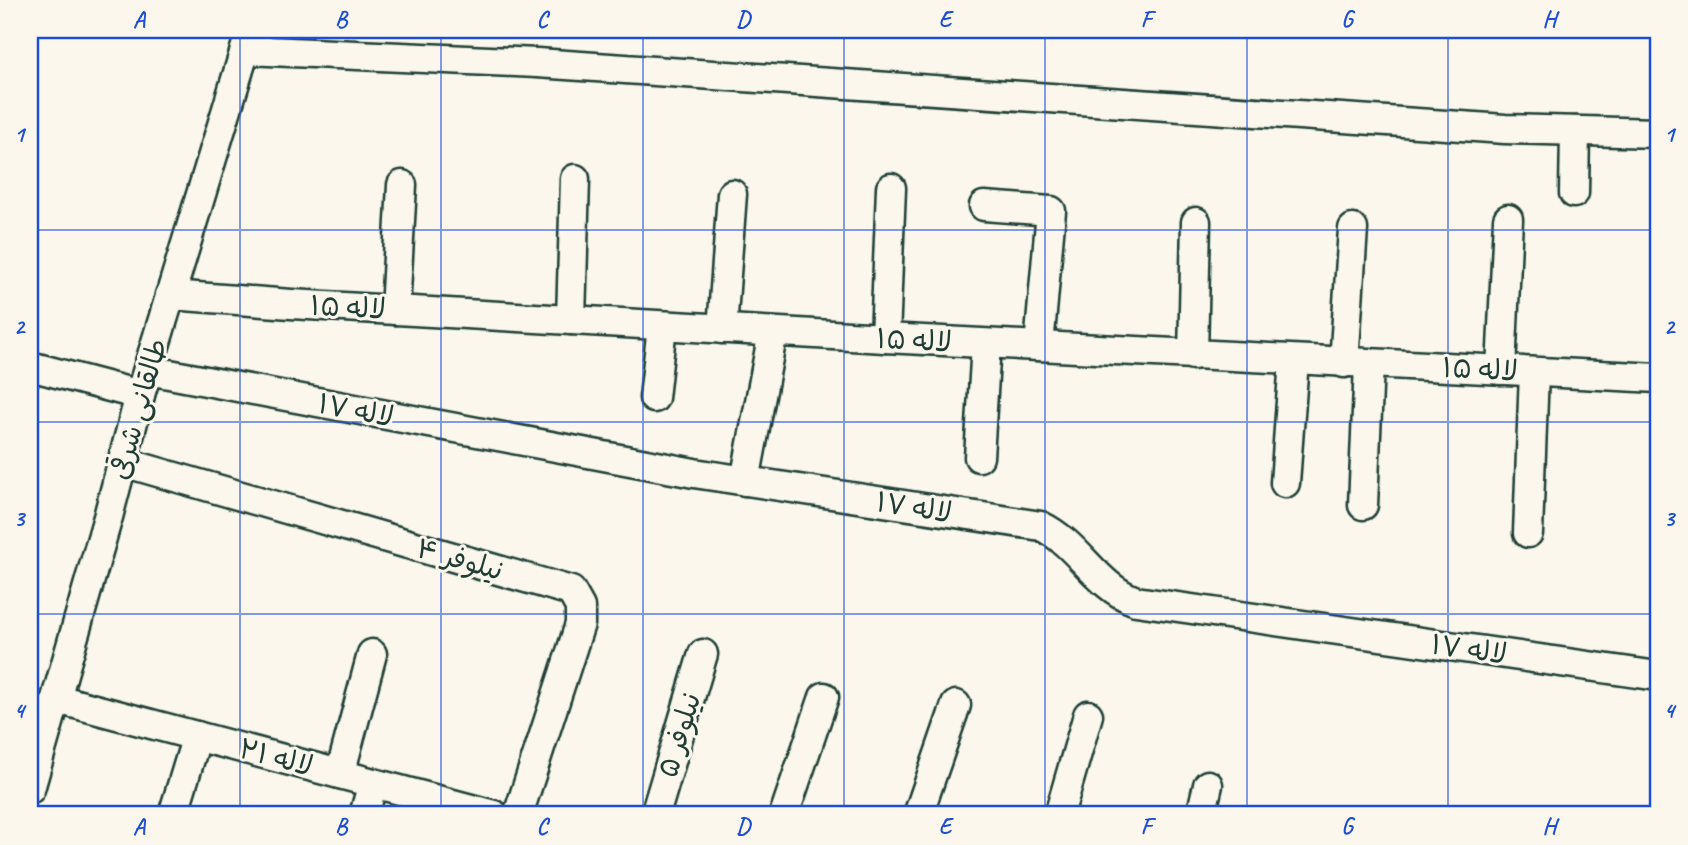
<svg xmlns="http://www.w3.org/2000/svg" width="1688" height="845" font-family="Caveat,'Playpen Sans Arabic',sans-serif">
<style>
.lines{fill:none;stroke-linecap:round;stroke-linejoin:round}
.minor-casing{stroke:#1f3d34;stroke-width:33}
.minor{stroke:#fbf7ec;stroke-width:28}
.grid{fill:none;stroke:#1d4ed8;stroke-width:2;stroke-opacity:0.55}
.labels{text-anchor:middle;dominant-baseline:central;stroke-width:6;stroke-linejoin:round;paint-order:stroke}
.street-label{font-size:28px;fill:#1f3d34;stroke:#fbf7ec}
.neatline{fill:none;stroke:#1d4ed8;stroke-width:2.5}
.grid-label{font-size:23px;text-anchor:middle;font-weight:bold;fill:#1d4ed8}
</style>
<rect width="100%" height="100%" fill="#fbf7ec"/>
<filter id="ink" filterUnits="userSpaceOnUse"><feTurbulence type="fractalNoise" baseFrequency=".0143" numOctaves="2"/><feDisplacementMap in="SourceGraphic" scale="14" xChannelSelector="R" yChannelSelector="G"/><feConvolveMatrix kernelMatrix="1 2 1 2 8 2 1 2 1" color-interpolation-filters="sRGB"/></filter>
<g filter="url(#ink)">
<g class="lines">
<defs>
<g id="minor">
<polyline points="245,50 537,63 1505,129 1658,133"/>
<polyline points="1574,193 1575,131"/>
<polyline points="984,206 1051,211 1039,346"/>
<polyline points="170,295 291,304 885,338 1658,378"/>
<polyline points="395,310 402,185"/>
<polyline points="571,320 575,179"/>
<polyline points="722,329 732,194"/>
<polyline points="885,338 891,188"/>
<polyline points="1193,355 1196,222"/>
<polyline points="1344,363 1353,229"/>
<polyline points="30,366 140,395"/>
<path d="M 148,370 L 694,473 L 1041,526 C 1080,545 1095,586 1136,601 L 1658,676"/>
<polyline points="1501,370 1508,219"/>
<polyline points="654,398 662,326"/>
<polyline points="979,457 986,344"/>
<polyline points="123,462 571,591 580,607 580,624 518,815"/>
<polyline points="745,481 773,332"/>
<polyline points="1285,483 1294,360"/>
<polyline points="1363,505 1369,364"/>
<polyline points="1528,533 1534,372"/>
<polyline points="57,699 494,815"/>
<polyline points="340,774 372,654"/>
<polyline points="30,789 108,517 140,395 251,30"/>
<polyline points="173,815 197,736"/>
<polyline points="364,815 373,783"/>
<polyline points="655,815 703,654"/>
<polyline points="784,815 824,697"/>
<polyline points="918,815 956,705"/>
<polyline points="1059,815 1088,715"/>
<polyline points="1201,815 1208,785"/>
</g>
</defs>
<use href="#minor" class="minor-casing"/>
<use href="#minor" class="minor"/>
</g>
</g>
<path class="grid" d="M 240,30 L 240,815M 441,30 L 441,815M 643,30 L 643,815M 844,30 L 844,815M 1045,30 L 1045,815M 1247,30 L 1247,815M 1448,30 L 1448,815M 30,230 L 1658,230M 30,422 L 1658,422M 30,614 L 1658,614"/>
<g class="labels">
<g class="street-label">
<text transform="translate(348 307) rotate(3)">لاله ۱۵</text>
<text transform="translate(914 340) rotate(3)">لاله ۱۵</text>
<text transform="translate(1480 369) rotate(3)">لاله ۱۵</text>
<text transform="translate(138 409) rotate(-74)">طالقانی شرقی</text>
<text transform="translate(356 410) rotate(11)">لاله ۱۷</text>
<text transform="translate(914 507) rotate(9)">لاله ۱۷</text>
<text transform="translate(460 559) rotate(16)">نیلوفر ۴</text>
<text transform="translate(1469 649) rotate(8)">لاله ۱۷</text>
<text transform="translate(679 735) rotate(-73)">نیلوفر ۵</text>
<text transform="translate(276 757) rotate(15)">لاله ۲۱</text>
</g>
</g>
<rect width="1688" height="845" fill="none" stroke="#fbf7ec" stroke-width="77"/>
<rect x="38" y="38" width="1612" height="768" class="neatline"/>
<g class="grid-label">
<text x="139" y="27">A</text>
<text x="341" y="27">B</text>
<text x="542" y="27">C</text>
<text x="743" y="27">D</text>
<text x="945" y="27">E</text>
<text x="1146" y="27">F</text>
<text x="1347" y="27">G</text>
<text x="1549" y="27">H</text>
<text x="19" y="142">1</text>
<text x="1669" y="142">1</text>
<text x="19" y="334">2</text>
<text x="1669" y="334">2</text>
<text x="19" y="526">3</text>
<text x="1669" y="526">3</text>
<text x="19" y="718">4</text>
<text x="1669" y="718">4</text>
<text x="139" y="834">A</text>
<text x="341" y="834">B</text>
<text x="542" y="834">C</text>
<text x="743" y="834">D</text>
<text x="945" y="834">E</text>
<text x="1146" y="834">F</text>
<text x="1347" y="834">G</text>
<text x="1549" y="834">H</text>
</g>
</svg>
